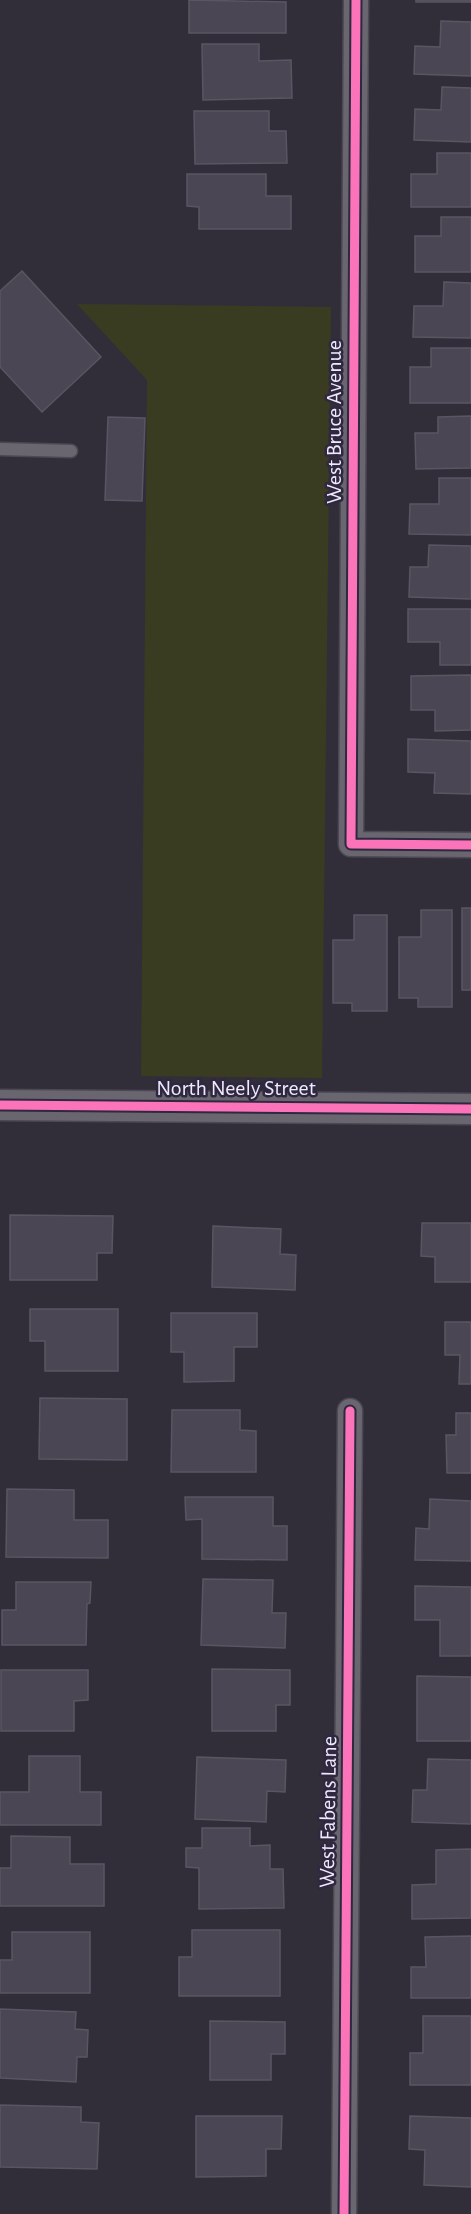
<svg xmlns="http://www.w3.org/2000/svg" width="471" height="2214" font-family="'Alegreya Sans',sans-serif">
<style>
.green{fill:#393c21}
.building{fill:#4a4654;stroke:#595661;stroke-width:1.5}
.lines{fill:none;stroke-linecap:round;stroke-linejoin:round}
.service-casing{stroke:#4c4954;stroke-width:15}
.minor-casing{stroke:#4c4954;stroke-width:27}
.tertiary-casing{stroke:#4c4954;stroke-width:33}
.service{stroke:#696670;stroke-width:12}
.minor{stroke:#696670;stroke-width:24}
.tertiary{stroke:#696670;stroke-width:30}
.cycleway-casing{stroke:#2f2840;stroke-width:13}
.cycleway{stroke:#fb73b8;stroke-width:9}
.labels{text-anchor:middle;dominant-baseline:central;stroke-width:5;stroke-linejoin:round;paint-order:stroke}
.street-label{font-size:22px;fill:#eeeafa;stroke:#2f2840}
</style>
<rect width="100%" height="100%" fill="#312e3a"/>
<polygon class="green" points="77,304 331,307 322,1078 141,1076 147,380"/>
<g class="building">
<polygon points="189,0 286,2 286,33 189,33"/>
<rect x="416" y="0" width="55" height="2"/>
<polygon points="441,21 471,22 471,76 414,74 415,46 440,47"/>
<polygon points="202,44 259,44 259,61 291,60 292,98 203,100"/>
<polygon points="442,87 471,88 471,142 414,140 415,109 441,110"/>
<polygon points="194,111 269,111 269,131 286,131 287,163 195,164"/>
<polygon points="437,153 471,153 471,207 411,207 411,174 437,174"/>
<polygon points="187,174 266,174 266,196 291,196 291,229 199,229 199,207 187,206"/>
<polygon points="441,217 471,217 471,272 415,272 415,236 441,236"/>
<polygon points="22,271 101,357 42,412 0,367 0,291"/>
<polygon points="444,282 471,283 471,338 413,337 414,306 443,306"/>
<polygon points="431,348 471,348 471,403 410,403 410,367 431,367"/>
<polygon points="471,416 471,468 416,469 415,433 438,433 438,417"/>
<polygon points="108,417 145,418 142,501 105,500"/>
<polygon points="439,478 471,478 471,535 409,534 410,504 439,504"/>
<polygon points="429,545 471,546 471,599 409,597 410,567 428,567"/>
<polygon points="408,609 471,609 471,665 440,665 440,642 408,642"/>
<polygon points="471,675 471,730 435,731 435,710 411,710 411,676"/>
<polygon points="408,739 471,741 471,794 434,793 435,773 408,772"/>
<rect x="462" y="908" width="9" height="82"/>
<polygon points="421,910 452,910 452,1007 418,1007 418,998 399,998 399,937 421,937"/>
<polygon points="354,915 387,915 387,1011 352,1011 352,1003 333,1003 333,940 354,940"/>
<polygon points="10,1215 113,1216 112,1253 97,1253 97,1280 10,1280"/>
<polygon points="422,1223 471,1223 471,1282 435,1282 435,1257 421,1256"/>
<polygon points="213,1226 281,1229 280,1254 296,1255 295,1290 212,1287"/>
<polygon points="30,1309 118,1309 118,1371 45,1371 45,1341 30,1341"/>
<polygon points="171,1313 257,1313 257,1347 234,1347 234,1381 184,1382 184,1352 171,1352"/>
<polygon points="445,1322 471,1322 471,1384 459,1384 460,1355 445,1355"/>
<polygon points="40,1398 127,1399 127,1460 39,1459"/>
<polygon points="172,1410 240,1410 240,1430 256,1431 256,1472 171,1472"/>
<polygon points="456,1413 471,1413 471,1473 447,1473 446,1435 456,1435"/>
<polygon points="7,1489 74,1490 74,1520 108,1520 108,1558 6,1557"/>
<polygon points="185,1497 273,1497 273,1526 287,1526 287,1560 202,1559 202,1519 186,1520"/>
<polygon points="430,1499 471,1501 471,1561 415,1560 416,1528 429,1529"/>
<polygon points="203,1579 273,1580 272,1613 286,1613 285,1648 201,1645"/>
<polygon points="16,1582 91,1582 90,1603 87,1604 86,1645 2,1645 2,1610 16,1610"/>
<polygon points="415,1586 471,1587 471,1656 440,1656 440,1620 415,1620"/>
<polygon points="212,1669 290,1670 290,1705 276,1705 276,1731 212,1731"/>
<polygon points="1,1670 88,1670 88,1700 74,1701 74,1731 1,1731"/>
<polygon points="417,1676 471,1677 471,1741 417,1741"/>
<polygon points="29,1756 80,1756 80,1792 101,1792 101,1825 0,1825 0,1792 29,1792"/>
<polygon points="197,1757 286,1760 285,1792 267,1791 266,1822 195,1819"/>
<polygon points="428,1759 471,1760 471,1824 412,1822 413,1790 427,1790"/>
<polygon points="202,1828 250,1828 250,1846 270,1845 270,1869 283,1869 284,1908 199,1909 199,1868 186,1867 186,1848 202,1848"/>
<polygon points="11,1836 70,1837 70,1864 104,1864 104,1906 0,1906 0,1868 11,1868"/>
<polygon points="471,1849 471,1918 412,1919 412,1885 436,1884 436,1850"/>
<polygon points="192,1930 280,1930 280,1996 179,1996 179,1957 192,1957"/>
<polygon points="12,1932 90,1932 90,1993 0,1993 0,1960 12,1960"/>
<polygon points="471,1936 471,1998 411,1998 411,1967 426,1967 425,1937"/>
<polygon points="0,2009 76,2012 75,2029 88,2030 87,2057 77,2057 76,2082 0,2078"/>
<polygon points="423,2016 471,2016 471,2085 410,2085 410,2053 423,2053"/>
<polygon points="210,2021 285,2022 285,2054 271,2054 271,2080 210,2080"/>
<polygon points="0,2105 81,2107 81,2122 99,2123 97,2169 0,2167"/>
<polygon points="196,2116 282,2116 281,2149 266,2149 266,2176 196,2177"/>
<polygon points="410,2116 471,2118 471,2187 424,2185 425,2150 409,2149"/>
</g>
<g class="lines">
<defs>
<polyline id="service" points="0,449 71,451"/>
<g id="minor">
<polyline points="356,0 351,844 471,845"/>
<polyline points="344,2214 350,1411"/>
</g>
<polyline id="tertiary" points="0,1105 471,1109"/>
</defs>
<use href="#service" class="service-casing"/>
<use href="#minor" class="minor-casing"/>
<use href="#tertiary" class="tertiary-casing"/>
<use href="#service" class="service"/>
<use href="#minor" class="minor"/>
<use href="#tertiary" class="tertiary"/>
<defs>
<g id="cycleway">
<polyline points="356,0 351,844 471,845"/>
<polyline points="0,1105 471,1109"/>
<polyline points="344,2214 350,1411"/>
</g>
</defs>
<use href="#cycleway" class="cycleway-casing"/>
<use href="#cycleway" class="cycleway"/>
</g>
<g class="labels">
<g class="street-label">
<text transform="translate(334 422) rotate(-90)">West Bruce Avenue</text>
<text x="236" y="1088">North Neely Street</text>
<text transform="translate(328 1812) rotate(-89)">West Fabens Lane</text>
</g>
</g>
</svg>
